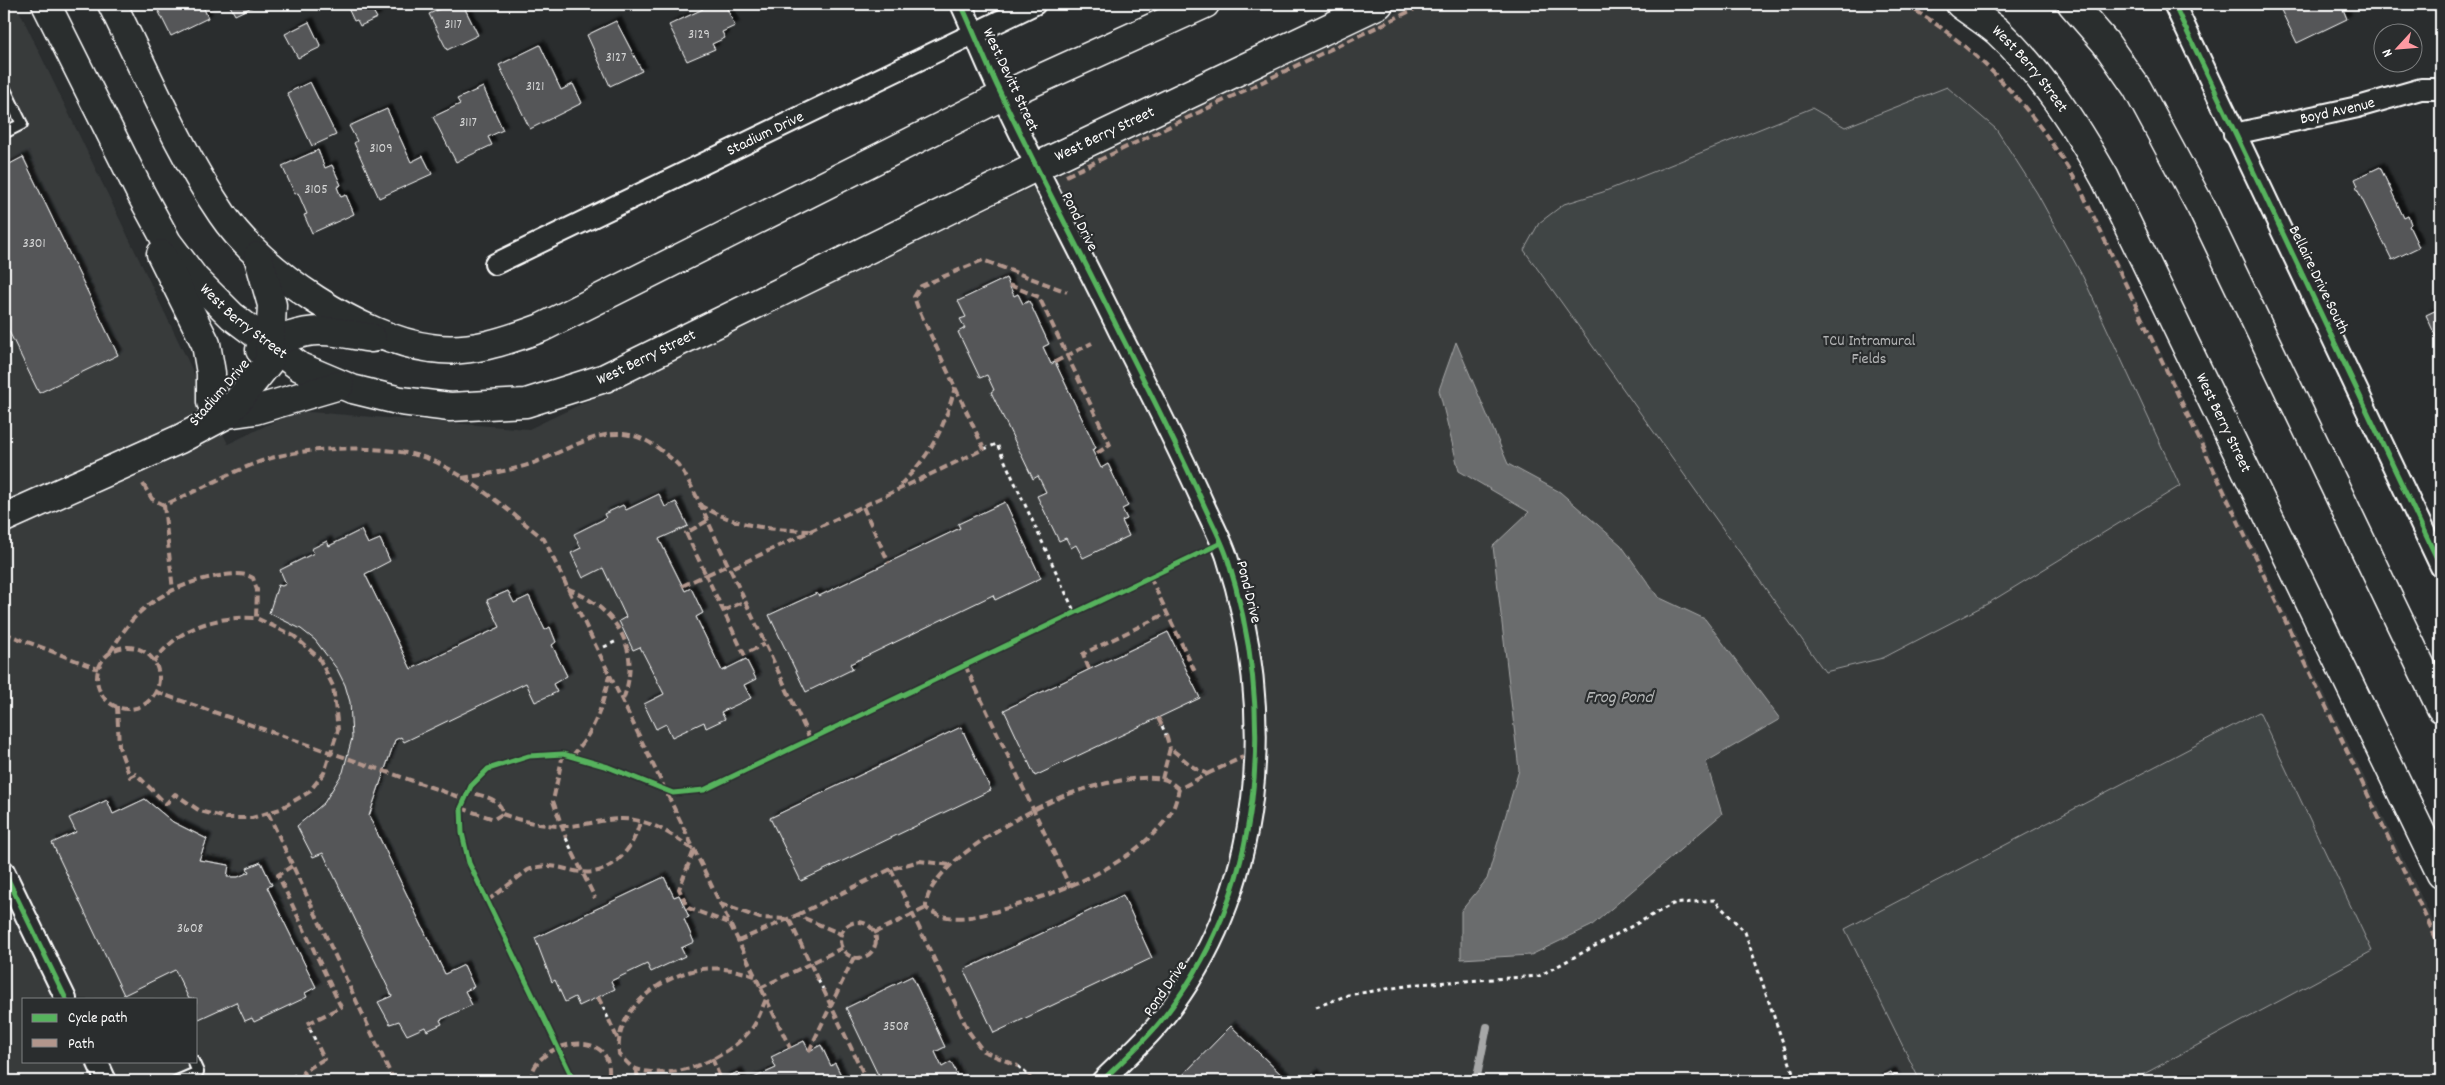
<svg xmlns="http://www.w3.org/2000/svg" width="2445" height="1085" font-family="Dekko,sans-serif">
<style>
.built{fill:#373a3b;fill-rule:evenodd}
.green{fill:#414445;stroke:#a0a2a2}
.water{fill:#6a6c6d;stroke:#a6a7a7}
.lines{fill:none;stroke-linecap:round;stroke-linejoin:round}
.stream{stroke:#a6a7a7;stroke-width:8}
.building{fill:#555758;stroke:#fff;filter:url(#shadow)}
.lane-casing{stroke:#fff;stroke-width:14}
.street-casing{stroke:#fff;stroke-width:24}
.secondary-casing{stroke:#fff;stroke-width:31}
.path{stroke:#fff;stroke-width:3;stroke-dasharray:4 4;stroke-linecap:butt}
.lane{stroke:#2a2d2e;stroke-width:10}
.street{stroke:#2a2d2e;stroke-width:20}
.secondary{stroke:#2a2d2e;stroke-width:28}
.quiet{stroke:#b2968c;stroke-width:4;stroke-dasharray:8 4;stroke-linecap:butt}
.cycleway-casing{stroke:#2a2d2e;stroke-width:8}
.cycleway{stroke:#56b35d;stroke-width:5}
.labels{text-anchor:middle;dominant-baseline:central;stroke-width:4.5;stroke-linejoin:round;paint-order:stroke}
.number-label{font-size:14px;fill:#d4d5d5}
.street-label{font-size:16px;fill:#fff;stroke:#2a2d2e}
.park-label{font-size:16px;fill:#b3b4b5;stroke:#2a2d2e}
.water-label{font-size:18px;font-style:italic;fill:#b4b6b6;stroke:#2a2d2e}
</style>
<defs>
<filter id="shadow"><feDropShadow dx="4.5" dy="-4.5" stdDeviation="1" flood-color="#0009"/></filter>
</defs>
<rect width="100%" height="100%" fill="#2a2d2e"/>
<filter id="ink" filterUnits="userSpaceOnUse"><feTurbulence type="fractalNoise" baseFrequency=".02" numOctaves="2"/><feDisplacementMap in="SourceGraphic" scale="10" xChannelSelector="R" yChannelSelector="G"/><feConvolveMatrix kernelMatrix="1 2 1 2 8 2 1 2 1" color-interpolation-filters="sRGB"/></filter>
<g filter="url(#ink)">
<path class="built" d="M 4,4 L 16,4 L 228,444 L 296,411 L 529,429 L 1414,4 L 1901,4 L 1952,34 L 2025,106 L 2096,216 L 2441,938 L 2441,1081 L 4,1081 ZM 24,999 L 196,999 L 196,1061 L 24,1061 Z"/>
<g class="green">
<polygon points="1947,87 1996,129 2037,193 2083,277 2180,486 1987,604 1883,658 1825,672 1524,250 1539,223 1564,204 1603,192 1812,108 1845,127"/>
<polygon points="2259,712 2372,951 2131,1081 1920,1081 1845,929"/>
</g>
<polygon class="water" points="1456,342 1508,464 1560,492 1621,545 1658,597 1705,619 1780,719 1706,762 1722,814 1591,926 1531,955 1461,959 1461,911 1487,879 1519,770 1493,546 1529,512 1459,471 1439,390"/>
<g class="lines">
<polyline class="stream" points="1476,1081 1487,1027"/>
</g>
<g class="building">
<polygon points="155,4 202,4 208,18 171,36"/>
<polygon points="229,4 258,4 235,15"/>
<polygon points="346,4 376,4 379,8 373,11 377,18 360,26 357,20 354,21"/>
<polygon points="451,4 473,4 465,9 478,35 447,50 429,14"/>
<polygon points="700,4 725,4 735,26 722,32 725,38 712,44 715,49 687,61 669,25 703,9"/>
<polygon points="2278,4 2341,4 2347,19 2297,43"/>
<polygon points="616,21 642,71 610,86 587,35"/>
<polygon points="309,22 321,47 298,58 285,34"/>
<polygon points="540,45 561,90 573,84 582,103 530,129 499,65"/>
<polygon points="310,82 336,135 312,146 287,93"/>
<polygon points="483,87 503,130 488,137 492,145 456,162 433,117 460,104 457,99"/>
<polygon points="387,109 411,162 423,156 432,174 379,198 354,143 357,141 349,126"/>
<polygon points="318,150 325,168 332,165 341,185 337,187 341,197 346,195 354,214 312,233 304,215 307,214 298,193 295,194 282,166"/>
<polygon points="23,157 118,355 39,393 4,321 4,167"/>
<polygon points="2380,167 2404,218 2408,216 2411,224 2409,226 2419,247 2392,260 2356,187 2358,186 2355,179"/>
<polygon points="1006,278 1014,296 1018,294 1023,304 1029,301 1049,344 1043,347 1051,364 1055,362 1096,448 1092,450 1101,468 1108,464 1128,506 1122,509 1127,519 1122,521 1129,536 1083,558 1076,545 1071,548 1066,538 1059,541 1037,496 1046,492 1038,476 1033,479 991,392 994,390 987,375 980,378 958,332 965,328 960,319 966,317 958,301"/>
<polygon points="2441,308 2441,348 2426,315"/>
<polygon points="659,494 665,507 676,502 688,526 659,539 685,591 691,588 703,613 696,617 722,671 746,659 756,679 744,685 751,698 721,712 725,719 706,728 704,722 672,737 666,724 656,729 644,704 664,694 640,647 633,650 619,621 626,617 603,568 583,578 571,553 581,548 574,534 606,518 604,514 623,505 626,510"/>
<polygon points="1005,502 1041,578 995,600 993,595 850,664 853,669 806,692 769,615 817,593 819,596 960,528 958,524"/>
<polygon points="361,530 368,544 380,539 390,561 365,574 411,669 500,627 487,600 508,591 514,603 529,596 545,630 550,627 556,642 552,645 567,676 553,684 557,692 535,702 526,683 404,742 401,737 395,740 369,816 445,974 464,965 474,987 465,991 472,1005 440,1020 442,1024 427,1031 425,1027 407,1035 399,1021 390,1024 378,1002 392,996 323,853 313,857 297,826 324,803 343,772 352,738 350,702 345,685 337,669 315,640 301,629 269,613 278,585 282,586 286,584 280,570 314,553 311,549 327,541 329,546"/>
<polygon points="1168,632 1200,698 1035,776 1004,710"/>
<polygon points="961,727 991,790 801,881 770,818"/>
<polygon points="145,799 173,822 207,839 199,860 229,865 227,877 238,877 249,872 247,868 261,862 272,885 267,887 316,987 305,993 307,997 254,1022 252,1018 245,1021 236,1002 199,1019 196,1014 196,999 189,999 175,970 124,995 52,843 76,832 69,818 107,800 113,814"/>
<polygon points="664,877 674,897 679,895 689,917 684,919 694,942 681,948 685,956 651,972 647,964 611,981 615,989 579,1006 575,997 565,1002 555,980 552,982 535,938"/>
<polygon points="1123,895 1152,958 994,1033 964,970"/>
<polygon points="912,976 945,1047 935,1052 942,1067 951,1062 960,1081 887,1081 885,1076 880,1079 846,1008"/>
<polygon points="1231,1026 1288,1081 1177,1081"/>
<polygon points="804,1041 809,1051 821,1045 831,1066 835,1063 844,1081 747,1081 776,1068 771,1057"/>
<polygon points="738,1072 742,1081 719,1081 721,1080"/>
<polygon points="1891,1072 1896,1081 1874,1081"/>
<polygon points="1313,1073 1322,1081 1305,1081"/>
</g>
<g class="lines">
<defs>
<g id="lane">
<polyline points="4,87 22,124 4,133"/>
<polyline points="177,1081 198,1072 193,1061"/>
</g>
<g id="street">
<path d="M 961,4 C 975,34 987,66 1002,96 C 1039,175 1081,253 1119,331 C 1148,388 1177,445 1203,503 C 1211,521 1221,539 1227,557 C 1277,712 1266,892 1160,1022 C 1143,1043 1121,1062 1102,1081"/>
<polyline points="2174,4 2441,567"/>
<path id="s1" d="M 2234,134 L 2358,107 L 2421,89 L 2441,89"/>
<path id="s2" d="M 495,264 L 1035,4"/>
<polyline points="4,871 66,999"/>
<polyline points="97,1061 106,1081"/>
</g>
<g id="secondary">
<path id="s3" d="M 46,4 L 141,194 L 167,242 L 195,279 L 232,316 L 300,367 L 352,389 L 401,401 L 450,407 L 526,403 L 605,378 L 1038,166 L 1379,4"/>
<path d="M 112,4 C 147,74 178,149 222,214 C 261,272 362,339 431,348 C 469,354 506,341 541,328 L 1002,96 L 1205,4"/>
<path id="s4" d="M 1960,4 C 1972,13 1985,21 1997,31 C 2042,73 2075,125 2105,178 L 2441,874"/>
<polyline points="2072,4 2105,42 2137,88 2202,209 2441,708"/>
<polyline points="161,254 206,344 211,373 211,402"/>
<path d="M 260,350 C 276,340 302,330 322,331 C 339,331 356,336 372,338"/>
<polyline points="227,414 255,410 340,385"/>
<polyline points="4,518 180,439 227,414 269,362 272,305 258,256"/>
</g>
</defs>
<use href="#lane" class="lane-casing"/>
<use href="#street" class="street-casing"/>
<use href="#secondary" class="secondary-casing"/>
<g class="path">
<polyline points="984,449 997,444 1075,613"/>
<polyline points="604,647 617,641"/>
<polyline points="1162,726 1166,735"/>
<polyline points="566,838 573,853"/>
<polyline points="818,980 823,989"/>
<polyline points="603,1007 609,1020"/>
<polyline points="1316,1007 1348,995 1419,984 1539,976 1673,904 1714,900 1745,932 1796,1081"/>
<polyline points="310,1029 316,1042"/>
<polyline points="1018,1066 1029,1076"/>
<polyline points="306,1078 308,1081"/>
<polyline points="285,1081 297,1074"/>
</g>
<use href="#lane" class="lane"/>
<use href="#street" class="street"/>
<use href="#secondary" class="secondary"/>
<g class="quiet">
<path d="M 1905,4 C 1980,48 2037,113 2080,188 L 2441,949"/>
<polyline points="1066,176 1425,4"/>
<polyline points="1009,285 1039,297 1110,445 1094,455"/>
<polyline points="1055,362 1092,343"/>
<path d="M 462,478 C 487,474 512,471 536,462 C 580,445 618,414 663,452 C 669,457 678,463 682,470 C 701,501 714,537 730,569"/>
<path d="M 143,484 L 152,499 L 164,505 C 199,491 231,471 268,459 C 309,446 396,443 436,462 C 475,481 510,512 544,539 L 790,1048"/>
<path d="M 900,485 C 931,455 944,429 955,387"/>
<polyline points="164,505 173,591"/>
<path d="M 699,505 C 740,527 764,529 809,531"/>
<polyline points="863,507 889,563"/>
<polyline points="707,521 686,533 706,575 728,565"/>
<polyline points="1150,577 1196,674"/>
<polyline points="682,586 706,575 744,654 765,644"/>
<path d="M 567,588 C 616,609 644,649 622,702"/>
<polyline points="723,611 745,601"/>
<polyline points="4,633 98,669"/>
<circle cx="128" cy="678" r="31"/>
<path d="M 110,652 C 116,643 122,633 129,624 C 149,598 188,580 219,576 C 231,574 243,572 253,578 L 257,590 L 256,618 C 214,616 179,627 154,662"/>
<polyline points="965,665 1070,887"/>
<polyline points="1089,669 1083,654 1167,613"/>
<polyline points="156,692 465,799"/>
<polyline points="117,706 119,747 130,777 136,774 166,804 175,794 200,811 226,818 252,818 280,809 309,792 324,773 338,730 333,686 319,658 294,636 256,618"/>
<polyline points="1158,718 1162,726"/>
<polyline points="1166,735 1170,748"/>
<polyline points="810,739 730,569 984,449 918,308 914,297 921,286 983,260 1067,292"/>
<polyline points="563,754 553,801 566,838"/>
<path d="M 572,756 C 594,732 603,707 609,675"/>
<polyline points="1207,774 1243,757"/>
<path d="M 1162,779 L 1170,748 L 1193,767 L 1207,774 L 1179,789 C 1177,797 1175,807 1170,814 C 1136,863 1068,889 1014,906 C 987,914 950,927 926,908 C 924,865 1030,809 1066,795 C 1091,786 1137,774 1163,779 C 1169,780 1175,786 1179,789"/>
<path d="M 461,808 L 494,819 L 502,814 C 503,798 481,796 469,792"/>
<polyline points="268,813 394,1081"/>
<path d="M 502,814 C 522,821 541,826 562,826 C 589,827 612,814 639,821 C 660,825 676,838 694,850 L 679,889 L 688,908 L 729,923"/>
<polyline points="573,853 595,898"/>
<polyline points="292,866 278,875 341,1007 307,1024 310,1029"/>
<polyline points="891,869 969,1032 983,1051 1018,1066"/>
<path d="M 487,901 L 528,870 C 556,859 569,875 593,872 C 617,869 636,843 640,821"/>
<polyline points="720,904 760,918 789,919 818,980"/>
<polyline points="797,915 891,869 920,861 950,865"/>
<circle cx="858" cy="940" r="18"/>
<polyline points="874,933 926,908"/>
<polyline points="738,941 797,915 841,934"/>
<path d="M 755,976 C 738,970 720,967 702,969 C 661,975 614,1010 619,1054 C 624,1059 630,1067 636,1069 C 676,1082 729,1058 753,1027 C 759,1018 762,1008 766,999"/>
<polyline points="760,988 842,948"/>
<polyline points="823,989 867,1081"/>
<polyline points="598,997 603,1007"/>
<polyline points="609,1020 618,1040"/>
<polyline points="809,1051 854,957"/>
<polyline points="712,1058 721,1080"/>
<polyline points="635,1069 640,1081"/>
<polyline points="1029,1076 1031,1081"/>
<polyline points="306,1078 303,1072 324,1059 316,1042"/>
<polyline points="284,1081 285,1081"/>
<path d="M 531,1081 C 531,1040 620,1023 608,1081"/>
</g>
<defs>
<g id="cycleway">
<path d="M 961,4 C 975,34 987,66 1002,96 C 1039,175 1081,253 1119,331 C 1148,388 1177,445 1203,503 C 1211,521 1221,539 1227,557 C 1277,712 1266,892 1160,1022 C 1143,1043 1121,1062 1102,1081"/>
<polyline points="2174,4 2441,567"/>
<polyline points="4,871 66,999"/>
<polyline points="574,1081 469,863 462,833 461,808 471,786 488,769 529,756 563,754 608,767 673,793 704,790 1221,543"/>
</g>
</defs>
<use href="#cycleway" class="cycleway-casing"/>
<use href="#cycleway" class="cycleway"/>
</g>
</g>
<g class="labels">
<g class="number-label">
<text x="453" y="25">3117</text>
<text x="699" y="35">3129</text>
<text x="616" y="58">3127</text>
<text x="535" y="87">3121</text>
<text x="468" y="123">3117</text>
<text x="381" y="149">3109</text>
<text x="316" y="190">3105</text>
<text x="34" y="244">3301</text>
<text x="190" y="929">3608</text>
<text x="896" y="1027">3508</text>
</g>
<g class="street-label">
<text stroke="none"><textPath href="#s4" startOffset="96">West Berry Street</textPath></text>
<text transform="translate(1010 80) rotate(65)">West Devitt Street</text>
<text stroke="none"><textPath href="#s1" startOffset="106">Boyd Avenue</textPath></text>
<text stroke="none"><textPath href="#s2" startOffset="300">Stadium Drive</textPath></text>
<text stroke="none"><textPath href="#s3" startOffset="1322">West Berry Street</textPath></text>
<text transform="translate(1079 222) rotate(64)">Pond Drive</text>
<text transform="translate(2318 280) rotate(64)">Bellaire Drive South</text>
<text stroke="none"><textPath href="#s3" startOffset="378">West Berry Street</textPath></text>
<text stroke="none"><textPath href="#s3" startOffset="812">West Berry Street</textPath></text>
<text transform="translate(220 393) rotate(-49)">Stadium Drive</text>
<text stroke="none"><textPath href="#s4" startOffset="501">West Berry Street</textPath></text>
<text transform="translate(1248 592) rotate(76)">Pond Drive</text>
<text transform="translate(1166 989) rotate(-55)">Pond Drive</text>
</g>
<g class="park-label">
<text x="1869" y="341">TCU Intramural<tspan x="1869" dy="18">Fields</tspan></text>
</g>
<g class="water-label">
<text x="1619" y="698">Frog Pond</text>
</g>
</g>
<rect width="2445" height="1085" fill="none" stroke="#2a2d2e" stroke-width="20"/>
<rect x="10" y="10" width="2425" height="1065" fill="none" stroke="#fff" stroke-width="2" filter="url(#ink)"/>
<rect x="22" y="998" width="175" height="65" fill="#2a2d2e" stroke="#7f8182"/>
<rect x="32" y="1014" width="25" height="8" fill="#56b35d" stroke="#7f8182"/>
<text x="68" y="1022" font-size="15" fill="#ffffff">Cycle path</text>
<rect x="32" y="1039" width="25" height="8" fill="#b2968c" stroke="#7f8182"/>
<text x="68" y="1048" font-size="15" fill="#ffffff">Path</text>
<g transform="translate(2398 48) rotate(244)"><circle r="24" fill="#2a2d2e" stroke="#7f8182"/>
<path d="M0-4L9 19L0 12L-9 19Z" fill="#ff9aa2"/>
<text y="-8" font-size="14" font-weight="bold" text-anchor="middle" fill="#ffffff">N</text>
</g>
</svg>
